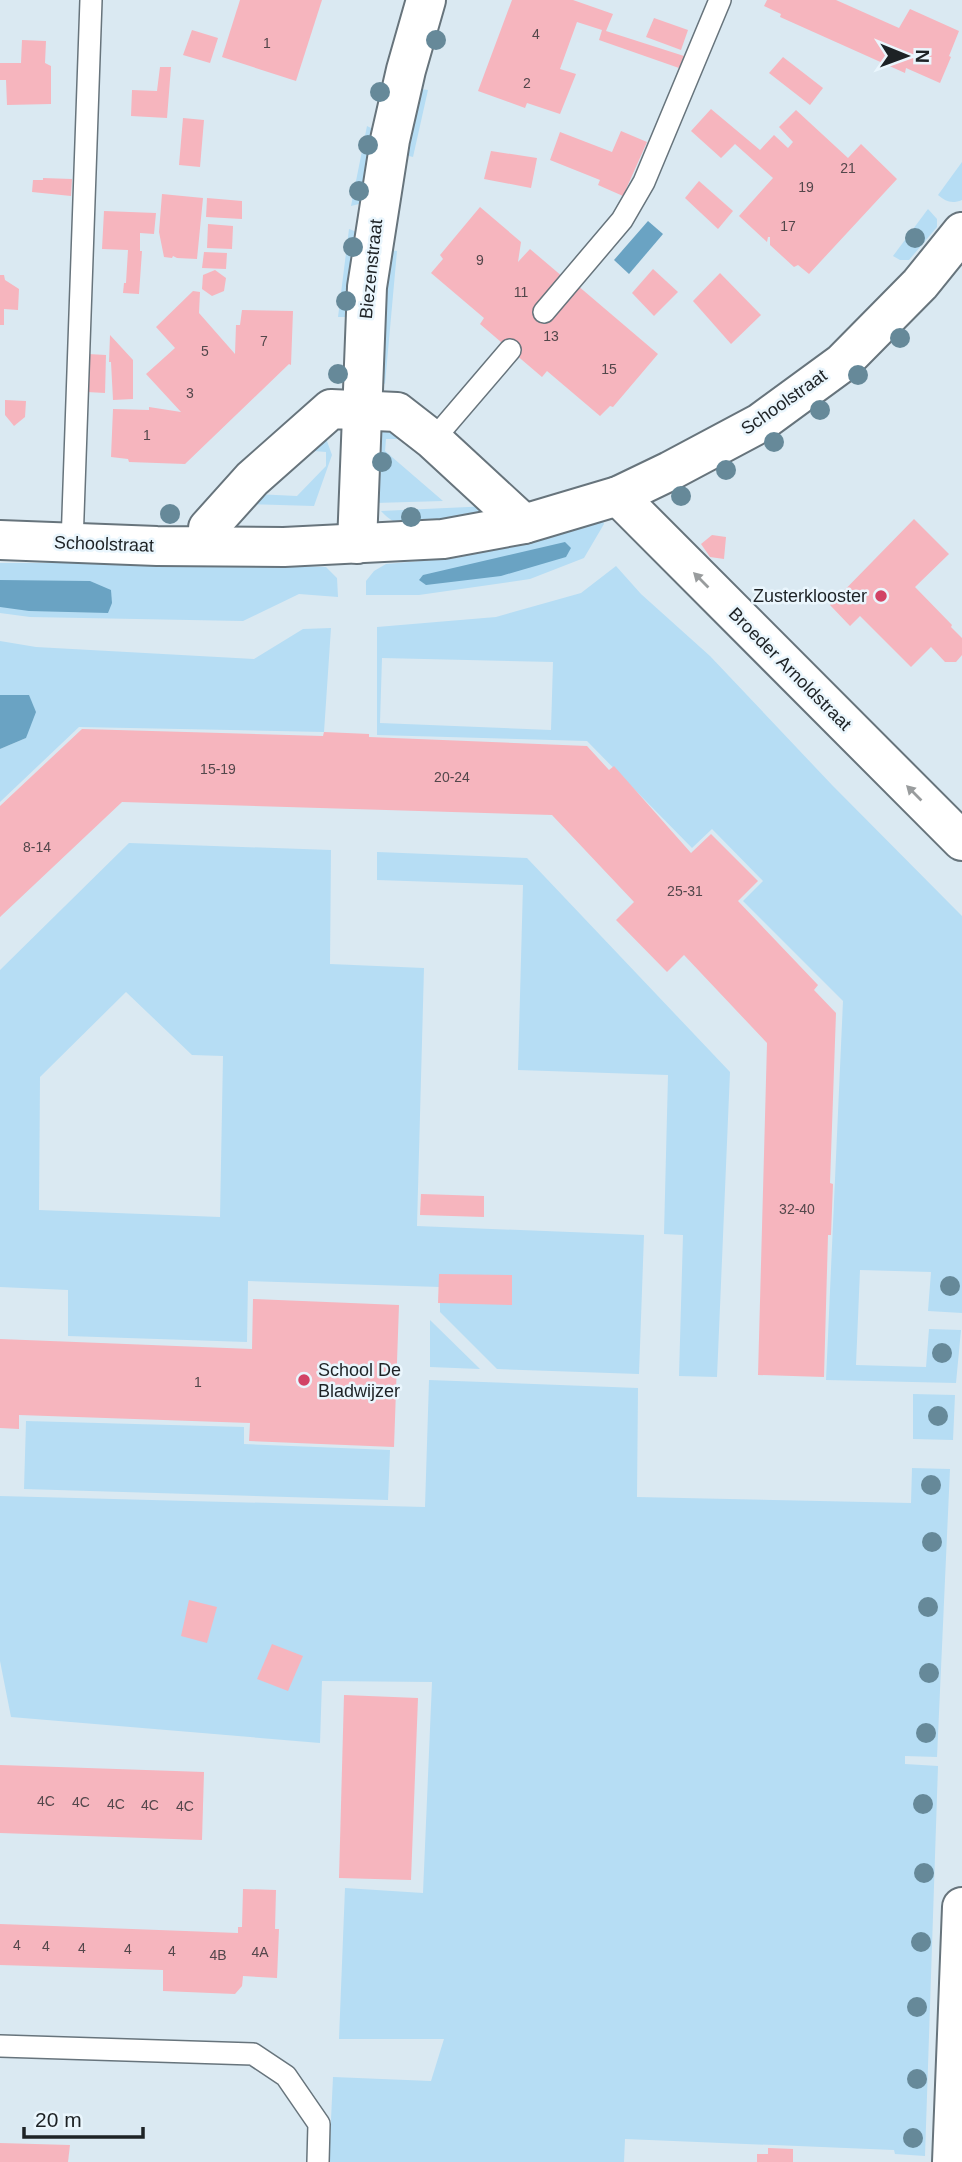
<svg xmlns="http://www.w3.org/2000/svg" width="962" height="2162" font-family="Helvetica,sans-serif">
<style>
.green{fill:#b6ddf4;fill-rule:evenodd}
.water{fill:#6aa3c3}
.building{fill:#f6b5be}
.lines{fill:none;stroke-linecap:round;stroke-linejoin:round}
.lane-casing{stroke:#67747c;stroke-width:24}
.street-casing{stroke:#67747c;stroke-width:42}
.lane{stroke:#fff;stroke-width:21}
.street{stroke:#fff;stroke-width:38}
.tree{fill:#668999}
.oneway{fill:#999c9d}
.poi-dot{fill:#d24365;stroke:#eaf6fd;stroke-width:2.5}
.labels{text-anchor:middle;dominant-baseline:central;stroke-width:5;stroke-linejoin:round;paint-order:stroke}
.number-label{font-size:14px;fill:#53474b}
.street-label{font-size:18px;fill:#1d2225;stroke:#eaf6fd}
.poi-label{font-size:18px;fill:#1d2225;stroke:#eaf6fd;text-anchor:end}
</style>
<rect width="100%" height="100%" fill="#dae9f2"/>
<g class="green">
<polygon points="421,89 428,90 413,157 405,155"/>
<polygon points="367,126 375,130 366,199 359,204 351,206"/>
<path d="M 962,162 L 962,200 C 952,204 946,202 938,195 Z"/>
<polygon points="928,209 937,219 937,227 909,260 900,260 893,256"/>
<polygon points="349,229 357,232 348,317 338,317"/>
<polygon points="382,249 397,251 385,384 376,379"/>
<polygon points="388,425 412,439 386,439 385,451 443,501 375,503 377,431"/>
<polygon points="323,430 332,455 314,506 242,504 255,494 297,496 326,466 326,452 301,450"/>
<path d="M 490,506 L 489,515 C 466,518 420,529 399,523 C 391,521 387,517 381,511 Z"/>
<polygon points="602,518 604,524 584,558 530,579 419,595 366,595 366,581 374,571 386,564 455,558 534,542"/>
<polygon points="0,563 156,563 326,567 337,578 338,597 299,594 243,621 30,617 0,613"/>
<path d="M 616,566 L 641,594 L 710,656 L 832,785 L 962,916 L 962,1313 L 928,1311 L 931,1272 L 860,1270 L 856,1365 L 926,1367 L 929,1329 L 961,1330 L 956,1383 L 826,1380 L 843,1001 L 743,901 L 763,881 L 712,829 L 692,848 L 587,741 L 377,735 L 377,627 L 496,617 L 581,593 ZM 382,658 L 553,662 L 551,730 L 380,723 Z"/>
<polygon points="331,628 324,732 79,727 0,802 0,749 26,738 29,695 0,695 0,641 36,647 254,659 303,629"/>
<path d="M 129,843 L 331,850 L 330,964 L 424,968 L 417,1226 L 644,1235 L 639,1374 L 497,1369 L 440,1312 L 440,1287 L 248,1281 L 247,1342 L 68,1336 L 68,1290 L 0,1287 L 0,970 ZM 126,992 L 192,1055 L 223,1056 L 220,1217 L 39,1210 L 40,1077 Z"/>
<polygon points="377,852 527,858 730,1072 717,1377 679,1376 683,1235 664,1234 668,1075 518,1070 523,885 377,880"/>
<polygon points="430,1320 480,1369 430,1367"/>
<polygon points="429,1380 638,1388 637,1497 911,1503 912,1468 950,1469 937,1757 905,1756 905,1764 938,1766 925,2156 895,2154 894,2150 625,2139 624,2162 329,2162 333,2077 431,2081 444,2039 339,2039 345,1888 423,1893 432,1682 322,1681 320,1743 11,1717 0,1661 0,1496 425,1507"/>
<polygon points="913,1394 955,1395 953,1440 913,1439"/>
<polygon points="26,1421 244,1427 244,1444 390,1450 388,1500 24,1489"/>
</g>
<g class="water">
<polygon points="648,221 663,234 629,274 614,260"/>
<polygon points="565,542 571,548 566,557 501,576 426,585 419,580 423,575"/>
<polygon points="0,580 90,581 111,590 112,603 108,613 29,611 0,607"/>
<polygon points="0,695 29,695 36,712 26,738 0,749"/>
</g>
<g class="building">
<polygon points="240,0 322,0 296,81 222,57"/>
<polygon points="512,0 573,0 613,14 606,31 684,56 679,68 599,40 602,30 577,22 560,69 576,74 560,114 527,103 525,108 478,91"/>
<polygon points="767,0 836,0 899,28 910,9 959,31 949,56 951,57 940,83 906,68 905,73 780,17 781,14 764,6"/>
<polygon points="654,18 688,30 681,50 646,37"/>
<polygon points="192,30 218,38 210,63 183,55"/>
<polygon points="22,40 46,41 45,63 51,66 51,104 7,105 6,80 0,80 0,63 21,63"/>
<polygon points="783,57 823,88 810,105 769,73"/>
<polygon points="160,67 171,67 167,118 131,116 132,90 157,91"/>
<polygon points="711,109 760,150 774,135 788,148 793,142 779,127 796,110 848,158 861,144 897,179 809,274 798,265 794,267 770,245 770,237 768,237 767,242 739,216 773,178 735,144 721,158 691,131"/>
<polygon points="183,118 204,120 200,167 179,165"/>
<polygon points="621,131 647,142 623,196 598,185 600,180 550,160 560,132 612,152"/>
<polygon points="491,151 537,158 531,188 484,179"/>
<polygon points="43,178 72,179 71,196 32,192 33,180 43,180"/>
<polygon points="699,181 733,211 718,229 685,198"/>
<polygon points="162,194 203,198 197,259 177,258 173,256 172,258 164,257 159,232"/>
<polygon points="207,198 242,201 242,219 206,217"/>
<polygon points="480,207 521,242 518,262 530,249 563,277 577,285 658,354 613,407 610,406 600,416 547,371 542,377 480,324 484,318 431,273 443,259 440,255"/>
<polygon points="104,211 156,213 154,234 140,233 140,251 142,251 139,294 123,293 124,283 126,283 128,250 102,249"/>
<polygon points="208,224 233,226 232,249 207,248"/>
<polygon points="204,252 227,253 226,269 202,268"/>
<polygon points="653,269 678,292 654,316 632,293"/>
<polygon points="215,270 226,278 224,291 212,296 202,289 203,275"/>
<polygon points="720,273 761,315 731,344 693,301"/>
<polygon points="0,275 4,275 5,280 19,289 18,310 4,309 4,325 0,325"/>
<polygon points="193,291 200,292 199,313 235,354 236,325 240,325 242,310 293,311 291,365 289,364 185,464 129,462 128,459 111,457 113,409 149,410 149,407 181,412 146,374 175,348 156,327"/>
<polygon points="110,335 133,360 133,399 113,400 111,362 109,362"/>
<polygon points="88,354 106,355 105,393 87,392"/>
<polygon points="5,400 26,401 25,417 14,426 5,415"/>
<polygon points="914,519 949,554 915,587 952,625 951,627 962,638 962,655 956,662 945,662 931,647 911,667 860,616 850,626 830,605"/>
<polygon points="712,535 726,537 724,559 710,557 701,544"/>
<polygon points="82,729 323,736 324,732 369,734 369,737 587,746 609,770 614,766 691,853 711,834 758,881 738,901 818,985 814,990 836,1013 830,1183 833,1184 831,1235 828,1235 824,1377 758,1375 767,1043 684,955 667,972 616,920 634,902 552,815 122,802 0,917 0,806"/>
<polygon points="421,1194 484,1196 484,1217 420,1215"/>
<polygon points="439,1274 512,1275 512,1305 438,1303"/>
<polygon points="253,1299 399,1305 394,1447 249,1441 250,1423 19,1415 19,1429 0,1428 0,1339 252,1349"/>
<polygon points="189,1600 217,1607 207,1643 181,1636"/>
<polygon points="272,1644 303,1656 288,1691 257,1679"/>
<polygon points="344,1695 418,1698 411,1880 339,1878"/>
<polygon points="0,1765 204,1772 202,1840 0,1833"/>
<polygon points="243,1889 276,1890 275,1929 279,1929 277,1978 243,1976 242,1986 235,1994 163,1991 163,1970 0,1965 0,1924 238,1933 238,1927 242,1927"/>
<polygon points="0,2143 70,2145 68,2162 0,2162"/>
<polygon points="768,2148 793,2149 793,2162 757,2162 757,2154 768,2154"/>
</g>
<g class="lines">
<defs>
<g id="lane">
<polyline points="544,312 622,220 644,182 720,0"/>
<polyline points="433,440 510,350"/>
<polyline points="72,544 91,0"/>
<polyline points="0,2046 253,2054 286,2076 319,2124 318,2162"/>
</g>
<g id="street">
<polyline points="618,496 962,841"/>
<polyline points="0,540 157,546 284,547 443,539 524,524 618,496 670,471 760,423 842,363 920,284 962,232"/>
<polyline points="357,544 367,287 390,140 406,70 426,0"/>
<polyline points="208,546 208,528 252,479 331,409 397,412 433,440 524,524"/>
<polyline points="952,2162 962,1907"/>
</g>
</defs>
<use href="#lane" class="lane-casing"/>
<use href="#street" class="street-casing"/>
<use href="#lane" class="lane"/>
<use href="#street" class="street"/>
</g>
<g class="tree">
<circle cx="436" cy="40" r="10"/>
<circle cx="380" cy="92" r="10"/>
<circle cx="368" cy="145" r="10"/>
<circle cx="359" cy="191" r="10"/>
<circle cx="915" cy="238" r="10"/>
<circle cx="353" cy="247" r="10"/>
<circle cx="346" cy="301" r="10"/>
<circle cx="900" cy="338" r="10"/>
<circle cx="338" cy="374" r="10"/>
<circle cx="858" cy="375" r="10"/>
<circle cx="820" cy="410" r="10"/>
<circle cx="774" cy="442" r="10"/>
<circle cx="382" cy="462" r="10"/>
<circle cx="726" cy="470" r="10"/>
<circle cx="681" cy="496" r="10"/>
<circle cx="170" cy="514" r="10"/>
<circle cx="411" cy="517" r="10"/>
<circle cx="950" cy="1286" r="10"/>
<circle cx="942" cy="1353" r="10"/>
<circle cx="938" cy="1416" r="10"/>
<circle cx="931" cy="1485" r="10"/>
<circle cx="932" cy="1542" r="10"/>
<circle cx="928" cy="1607" r="10"/>
<circle cx="929" cy="1673" r="10"/>
<circle cx="926" cy="1733" r="10"/>
<circle cx="923" cy="1804" r="10"/>
<circle cx="924" cy="1873" r="10"/>
<circle cx="921" cy="1942" r="10"/>
<circle cx="917" cy="2007" r="10"/>
<circle cx="917" cy="2079" r="10"/>
<circle cx="913" cy="2138" r="10"/>
</g>
<defs><path id="oneway-solid" d="M-6-.8H1V-3.2L6.5 0L1 3.2V.8H-6Z" transform="scale(1.75)"/></defs>
<g class="oneway">
<use href="#oneway-solid" transform="translate(701 580) rotate(-135)"/>
<use href="#oneway-solid" transform="translate(914 793) rotate(-135)"/>
</g>
<g class="poi-dot">
<circle cx="881" cy="596" r="7"/>
<circle cx="304" cy="1380" r="7"/>
</g>
<g class="labels">
<g class="number-label">
<text x="536" y="34">4</text>
<text x="267" y="43">1</text>
<text x="527" y="83">2</text>
<text x="848" y="168">21</text>
<text x="806" y="187">19</text>
<text x="788" y="226">17</text>
<text x="480" y="260">9</text>
<text x="521" y="292">11</text>
<text x="551" y="336">13</text>
<text x="264" y="341">7</text>
<text x="205" y="351">5</text>
<text x="609" y="369">15</text>
<text x="190" y="393">3</text>
<text x="147" y="435">1</text>
<text x="218" y="769">15-19</text>
<text x="452" y="777">20-24</text>
<text x="37" y="847">8-14</text>
<text x="685" y="891">25-31</text>
<text x="797" y="1209">32-40</text>
<text x="198" y="1382">1</text>
<text x="46" y="1801">4C</text>
<text x="81" y="1802">4C</text>
<text x="116" y="1804">4C</text>
<text x="150" y="1805">4C</text>
<text x="185" y="1806">4C</text>
<text x="17" y="1945">4</text>
<text x="46" y="1946">4</text>
<text x="82" y="1948">4</text>
<text x="128" y="1949">4</text>
<text x="172" y="1951">4</text>
<text x="260" y="1952">4A</text>
<text x="218" y="1955">4B</text>
</g>
<g class="street-label">
<text transform="translate(371 269) rotate(-84)">Biezenstraat</text>
<text transform="translate(784 402) rotate(-35)">Schoolstraat</text>
<text transform="translate(104 544) rotate(2)">Schoolstraat</text>
<text transform="translate(790 669) rotate(45)">Broeder Arnoldstraat</text>
</g>
<g class="poi-label">
<text x="867" y="596">Zusterklooster</text>
<text x="318" y="1370" text-anchor="start">School De<tspan x="318" dy="21">Bladwijzer</tspan></text>
</g>
</g>
<g transform="translate(906 56) rotate(91)" stroke="#eaf6fd" stroke-width="5" paint-order="stroke">
<path d="M0-5L12 26L0 18L-12 26Z" fill="#1d2225"/>
<text y="-10" font-size="19" font-weight="bold" text-anchor="middle" fill="#1d2225">N</text>
</g>
<path d="M24 2127v10h119v-10" fill="none" stroke="#1d2225" stroke-width="3.5"/>
<text x="35" y="2127" font-size="21" fill="#1d2225" stroke="#eaf6fd" stroke-width="5" paint-order="stroke">20 m</text>
</svg>
